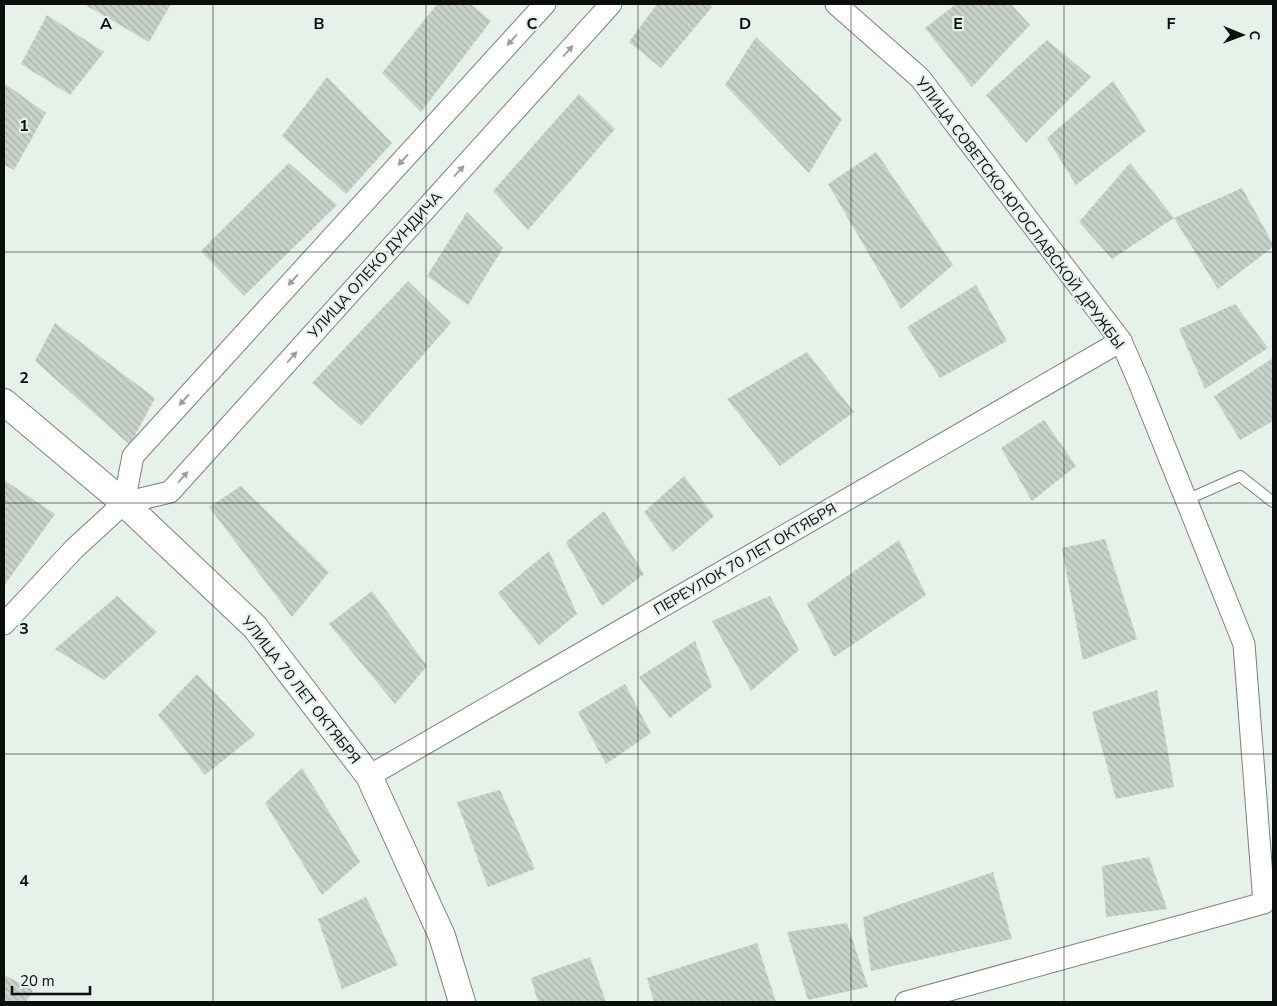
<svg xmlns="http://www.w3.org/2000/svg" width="1277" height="1006" font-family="'Nunito Sans',sans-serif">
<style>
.building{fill:url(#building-back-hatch)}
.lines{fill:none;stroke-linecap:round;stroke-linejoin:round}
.service-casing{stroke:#78837b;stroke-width:12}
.minor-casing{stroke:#78837b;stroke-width:23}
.tertiary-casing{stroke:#78837b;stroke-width:28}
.service{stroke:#fff;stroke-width:10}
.minor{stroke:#fff;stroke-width:21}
.tertiary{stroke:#fff;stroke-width:26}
.oneway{fill:#9d9f9e}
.grid{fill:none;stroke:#0a0e0c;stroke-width:1;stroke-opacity:0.55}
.labels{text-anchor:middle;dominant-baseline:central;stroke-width:4.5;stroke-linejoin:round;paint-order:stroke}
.street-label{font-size:15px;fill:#0a0e0c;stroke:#e5f1e9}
.grid-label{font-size:16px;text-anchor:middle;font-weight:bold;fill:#0a0e0c;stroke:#e5f1e9;stroke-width:4.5;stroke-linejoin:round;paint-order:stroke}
</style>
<defs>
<pattern id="building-back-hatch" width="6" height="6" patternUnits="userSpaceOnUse" patternTransform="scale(1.25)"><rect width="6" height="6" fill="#c6d2ca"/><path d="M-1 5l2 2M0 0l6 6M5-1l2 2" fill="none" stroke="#a9b3ac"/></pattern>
</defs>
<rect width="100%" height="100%" fill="#e5f1e9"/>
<g class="building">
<polygon points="88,4 171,4 149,42 87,6"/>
<polygon points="437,4 471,4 491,21 421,112 382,73"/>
<polygon points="657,4 708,4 712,7 661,68 629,42"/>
<polygon points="956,4 1011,4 1030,25 972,87 925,28"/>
<polygon points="47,15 104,52 70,95 21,64"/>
<polygon points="756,37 842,119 809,173 725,85"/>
<polygon points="1047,40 1091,77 1026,143 986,95"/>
<polygon points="327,77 392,143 346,194 282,136"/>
<polygon points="1113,81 1146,131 1076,185 1047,138"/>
<polygon points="4,83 46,113 14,170 4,165"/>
<polygon points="579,94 615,129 528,230 493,191"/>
<polygon points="876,152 953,265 901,309 828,184"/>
<polygon points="289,163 337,205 244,296 201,251"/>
<polygon points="1130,163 1174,218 1242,188 1273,244 1273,247 1218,289 1174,218 1112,259 1079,222"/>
<polygon points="467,212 503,248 468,305 427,276"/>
<polygon points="408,281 451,323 361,426 312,383"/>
<polygon points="976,285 1007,341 940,378 907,327"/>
<polygon points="1235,304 1268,348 1205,389 1179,329"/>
<polygon points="55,323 155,398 130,445 35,361"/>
<polygon points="807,352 854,412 780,466 727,399"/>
<polygon points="1273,358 1273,421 1240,440 1214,396"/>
<polygon points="1044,420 1076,466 1032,501 1001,448"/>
<polygon points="684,476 714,516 673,552 644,512"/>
<polygon points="4,480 55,514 4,586"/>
<polygon points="241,486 329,572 292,617 209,507"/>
<polygon points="604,511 644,574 602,606 566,542"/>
<polygon points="1105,539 1137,639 1083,660 1062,548"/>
<polygon points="899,540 926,595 834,657 807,604"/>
<polygon points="549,551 577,614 539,645 498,593"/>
<polygon points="372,591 427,666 395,704 329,624"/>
<polygon points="117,596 157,632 104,680 55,649"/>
<polygon points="770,596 799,650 751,691 712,621"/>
<polygon points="695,641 712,687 670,718 639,677"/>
<polygon points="197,674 255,735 205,775 158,715"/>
<polygon points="625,684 651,733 606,764 578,712"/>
<polygon points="1157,690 1174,787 1116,799 1092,712"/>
<polygon points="302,768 360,862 322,895 265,803"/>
<polygon points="500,790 535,869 488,887 457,802"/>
<polygon points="1149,857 1167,909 1106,917 1102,866"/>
<polygon points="993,872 1012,939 871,971 863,917"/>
<polygon points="366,897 398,965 342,989 318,919"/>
<polygon points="847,923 868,987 808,1000 787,932"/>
<polygon points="757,943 776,1002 654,1002 647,978"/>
<polygon points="590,957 606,1002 538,1002 531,978"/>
<polygon points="4,975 33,990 26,1002 4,1002"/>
</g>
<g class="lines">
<defs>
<polyline id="service" points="1186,500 1240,476 1273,502"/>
<g id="minor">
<polyline points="836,4 920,78 1121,341 1138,380 1244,644 1264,903 906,1002"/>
<polyline points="124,503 133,456 545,4"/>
<polyline points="4,624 74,549 124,503 170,492 611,4"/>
<polyline points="369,776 1121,341"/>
</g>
<polyline id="tertiary" points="4,402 124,503 255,627 369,776 442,936 462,1002"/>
</defs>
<use href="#service" class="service-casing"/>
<use href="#minor" class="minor-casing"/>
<use href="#tertiary" class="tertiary-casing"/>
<use href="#service" class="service"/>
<use href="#minor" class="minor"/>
<use href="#tertiary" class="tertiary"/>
</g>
<defs><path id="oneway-solid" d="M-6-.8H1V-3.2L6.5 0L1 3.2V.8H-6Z" transform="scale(1.25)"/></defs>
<g class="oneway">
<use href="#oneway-solid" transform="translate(512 40) rotate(132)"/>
<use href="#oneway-solid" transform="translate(568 51) rotate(-48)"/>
<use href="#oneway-solid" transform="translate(403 160) rotate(132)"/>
<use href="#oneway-solid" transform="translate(459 171) rotate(-48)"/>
<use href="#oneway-solid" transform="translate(293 280) rotate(132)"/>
<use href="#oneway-solid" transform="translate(292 357) rotate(-48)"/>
<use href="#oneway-solid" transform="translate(184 400) rotate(132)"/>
<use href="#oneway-solid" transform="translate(183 477) rotate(-48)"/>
</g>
<path class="grid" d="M 213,4 L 213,1002M 426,4 L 426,1002M 638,4 L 638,1002M 851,4 L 851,1002M 1064,4 L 1064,1002M 4,252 L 1273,252M 4,503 L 1273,503M 4,754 L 1273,754"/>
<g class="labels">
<g class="street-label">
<text transform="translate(1020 213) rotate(53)">УЛИЦА СОВЕТСКО-ЮГОСЛАВСКОЙ ДРУЖБЫ</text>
<text transform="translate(375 265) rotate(-48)">УЛИЦА ОЛЕКО ДУНДИЧА</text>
<text transform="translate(745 559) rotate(-30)">ПЕРЕУЛОК 70 ЛЕТ ОКТЯБРЯ</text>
<text transform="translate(301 690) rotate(52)">УЛИЦА 70 ЛЕТ ОКТЯБРЯ</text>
</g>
</g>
<g class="grid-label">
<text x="106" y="29">A</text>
<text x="319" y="29">B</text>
<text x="532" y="29">C</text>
<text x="745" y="29">D</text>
<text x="958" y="29">E</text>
<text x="1171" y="29">F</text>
<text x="24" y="131">1</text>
<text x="24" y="383">2</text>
<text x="24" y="634">3</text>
<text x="24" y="886">4</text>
</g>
<rect width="1277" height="1006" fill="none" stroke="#0a0e0c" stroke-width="10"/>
<g transform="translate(1242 35) rotate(91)" stroke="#e5f1e9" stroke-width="4" paint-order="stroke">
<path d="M0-4L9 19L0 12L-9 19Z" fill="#0a0e0c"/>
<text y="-8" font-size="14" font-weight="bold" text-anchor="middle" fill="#0a0e0c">С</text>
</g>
<path d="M12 986v8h78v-8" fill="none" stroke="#0a0e0c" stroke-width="2.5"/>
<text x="20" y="986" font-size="15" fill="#0a0e0c" stroke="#e5f1e9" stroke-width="4" paint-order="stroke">20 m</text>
</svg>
